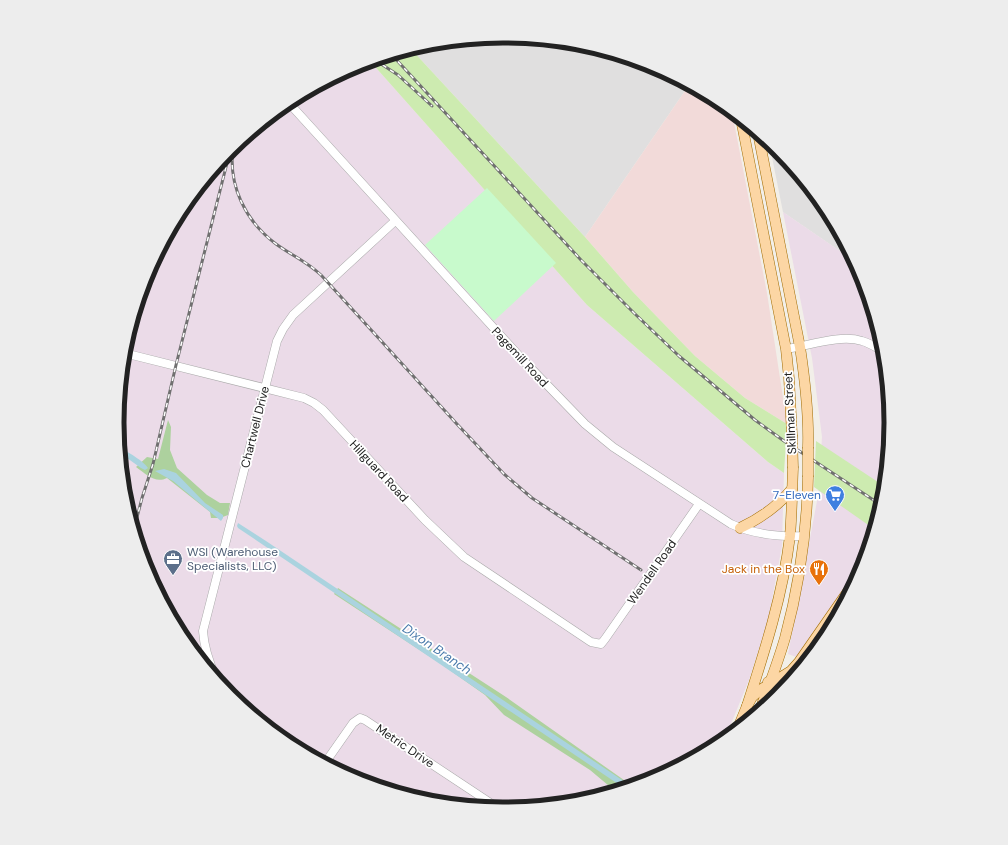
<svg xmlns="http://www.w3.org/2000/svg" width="1008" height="845" font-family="'DM Sans',sans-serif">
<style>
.residential{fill:#e0dfdf}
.commercial{fill:#f2dad9}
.industrial{fill:#ebdbe8}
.grass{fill:#cdebb0}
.forest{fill:#add19e}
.park{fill:#c8facc}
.water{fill:#aad3df}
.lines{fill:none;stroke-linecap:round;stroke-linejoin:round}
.minor-casing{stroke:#a9a9a9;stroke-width:9}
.major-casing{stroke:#a06b00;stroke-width:11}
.minor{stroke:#fff;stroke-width:8}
.major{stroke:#fcd6a4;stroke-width:10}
.rail-casing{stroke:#707070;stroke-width:3}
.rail{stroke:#fff;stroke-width:1.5;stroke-dasharray:4.5;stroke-linecap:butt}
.major-bridge-casing{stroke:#a06b00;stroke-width:11;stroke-linecap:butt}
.major-bridge{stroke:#fcd6a4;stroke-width:10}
.labels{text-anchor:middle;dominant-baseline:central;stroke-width:3.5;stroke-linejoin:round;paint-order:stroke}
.street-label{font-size:12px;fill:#222;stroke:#fff}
.shop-label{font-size:12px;fill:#366cbe;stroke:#fff;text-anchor:end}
.service-label{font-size:12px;fill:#4e5e75;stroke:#fff;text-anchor:start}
.food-label{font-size:12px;fill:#c56008;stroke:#fff;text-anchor:end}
.water-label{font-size:13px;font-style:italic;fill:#4a7aab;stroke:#fff}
.rim{fill:none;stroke:#222;stroke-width:5}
</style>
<rect width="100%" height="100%" fill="#f2efe9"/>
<g class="residential">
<polygon points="504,36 580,43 652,66 689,85 585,237 411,49 429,43"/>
<polygon points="769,142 777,149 825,208 853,260 783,212"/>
</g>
<polygon class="commercial" points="689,85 719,101 732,112 767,293 787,424 745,398 695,356 633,292 585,237"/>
<g class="industrial">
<polygon points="370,61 587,305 768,462 784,473 782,546 768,621 749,680 733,719 723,741 719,744 652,780 579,802 504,809 428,802 356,779 289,744 231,696 183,637 147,570 125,498 118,422 125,347 147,274 183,208 231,149 289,101 356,65"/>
<polygon points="783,212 853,260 861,275 883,347 890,423 883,498 863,563 799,658 788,654 818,496 822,437 812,358"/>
</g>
<g class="grass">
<polygon points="411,49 585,237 633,292 695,356 745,398 787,424 784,473 768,462 587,305 370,61"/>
<polygon points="816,441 884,486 883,498 874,529 814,487"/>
</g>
<g class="forest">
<path d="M 168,420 L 171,427 L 170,450 L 177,468 L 207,495 L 220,503 L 230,503 L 228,515 L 220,518 L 211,518 L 210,512 L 167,478 C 155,484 146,474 136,467 L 147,457 L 158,459 Z"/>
<polygon points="338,588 506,697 631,785 629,786 615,791 590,770 504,715 485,695 441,664 334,594"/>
</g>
<polygon class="park" points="487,188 556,263 494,321 425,245"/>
<g class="water">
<path d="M 120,447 C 127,452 144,461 148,468 L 145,470 L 141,468 L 120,453 Z"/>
<polygon points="164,469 176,473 205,503 223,515 223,518 221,521 173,481 155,471"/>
<polygon points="238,523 266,541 631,786 624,788 238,528 237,526"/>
</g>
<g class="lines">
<defs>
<g id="minor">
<path d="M 288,102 L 521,358 L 585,424 L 613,447 L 731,524 C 753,534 779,537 804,536"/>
<path d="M 786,349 C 808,346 840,334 862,341 C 870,343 877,348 884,352"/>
<polyline points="124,353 304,398 314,403 323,410 425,520 464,557 591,642 601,644 605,639 699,504"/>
<path d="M 216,678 C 209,662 204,648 203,631 L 277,341 L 283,329 L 293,315 L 395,221"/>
<polyline points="325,763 353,723 360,718 365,720 498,808"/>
</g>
<g id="major">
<polyline points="741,119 786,349 789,378 792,435"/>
<path d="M 758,133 L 800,347 C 805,380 809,414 808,447"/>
<path d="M 740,528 C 759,519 779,505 792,489"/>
<path d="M 768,682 C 772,688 780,687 786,685"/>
<path d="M 747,706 C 765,650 783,594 790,536 C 792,513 792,491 793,468"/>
<path d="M 760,710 C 769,686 778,662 785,638 C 799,586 807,531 808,477"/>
<polyline points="738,728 747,706 752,697 760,690 791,671 799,662 856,580"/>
</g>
</defs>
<use href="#minor" class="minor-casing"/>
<use href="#major" class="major-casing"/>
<use href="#minor" class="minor"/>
<use href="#major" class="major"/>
<defs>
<g id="rail">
<polyline points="392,55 581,260 634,313 679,356 755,420 784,441 881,505"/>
<polyline points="375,60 398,75 432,106"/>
<path d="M 233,147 C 228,185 245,221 276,244 C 291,255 306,261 321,275 L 456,423 L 504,474 L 532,498 L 641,570"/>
<polyline points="134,529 142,498 153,464 176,365 228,159"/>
</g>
</defs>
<use href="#rail" class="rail-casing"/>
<use href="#rail" class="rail"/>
<defs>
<g id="major-bridge">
<polyline points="792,435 793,468"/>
<polyline points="808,477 808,447"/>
</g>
</defs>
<use href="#major-bridge" class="major-bridge-casing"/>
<use href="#major-bridge" class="major-bridge"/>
</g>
<defs>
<symbol id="supermarket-pin" viewBox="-11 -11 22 30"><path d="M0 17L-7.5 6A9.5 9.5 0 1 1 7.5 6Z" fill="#3f7fe0" stroke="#fff"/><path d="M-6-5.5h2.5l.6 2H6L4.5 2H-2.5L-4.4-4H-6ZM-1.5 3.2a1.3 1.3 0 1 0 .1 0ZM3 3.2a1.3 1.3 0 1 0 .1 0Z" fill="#fff"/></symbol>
<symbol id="office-pin" viewBox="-11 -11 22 30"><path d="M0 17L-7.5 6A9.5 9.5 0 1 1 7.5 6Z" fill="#5c6f8a" stroke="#fff"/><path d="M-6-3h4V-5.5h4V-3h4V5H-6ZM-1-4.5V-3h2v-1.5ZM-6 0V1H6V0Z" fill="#fff"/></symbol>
<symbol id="restaurant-pin" viewBox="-11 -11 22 30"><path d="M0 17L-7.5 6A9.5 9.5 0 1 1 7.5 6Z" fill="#e8710a" stroke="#fff"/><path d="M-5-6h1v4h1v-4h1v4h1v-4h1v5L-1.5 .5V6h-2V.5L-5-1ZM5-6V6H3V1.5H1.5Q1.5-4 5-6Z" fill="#fff"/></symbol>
</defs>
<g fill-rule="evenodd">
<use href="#supermarket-pin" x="824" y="484" width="22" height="30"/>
<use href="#office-pin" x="162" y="548" width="22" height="30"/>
<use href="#restaurant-pin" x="808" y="558" width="22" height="30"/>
</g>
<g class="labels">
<g class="street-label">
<text transform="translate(520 357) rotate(47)">Pagemill Road</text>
<text transform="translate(790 413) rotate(-93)">Skillman Street</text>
<text transform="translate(255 427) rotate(-76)">Chartwell Drive</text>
<text transform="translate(379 471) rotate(47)">Hillguard Road</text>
<text transform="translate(652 572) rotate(-55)">Wendell Road</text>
<text transform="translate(405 746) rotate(34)">Metric Drive</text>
</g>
<g class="shop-label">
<text x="821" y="495">7-Eleven</text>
</g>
<g class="service-label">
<text x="187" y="552">WSI (Warehouse<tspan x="187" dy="14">Specialists, LLC)</tspan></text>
</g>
<g class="food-label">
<text x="805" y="569">Jack in the Box</text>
</g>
<g class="water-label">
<text transform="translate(437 649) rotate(34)">Dixon Branch</text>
</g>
</g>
<path d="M0 0H1008V845H0ZM503 43H505A379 379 0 0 1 884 422V423A379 379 0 0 1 505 802H503A379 379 0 0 1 124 423V422A379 379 0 0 1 503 43Z" fill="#ededed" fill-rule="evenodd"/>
<path class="rim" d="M503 43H505A379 379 0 0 1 884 422V423A379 379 0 0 1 505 802H503A379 379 0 0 1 124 423V422A379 379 0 0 1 503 43Z"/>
</svg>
